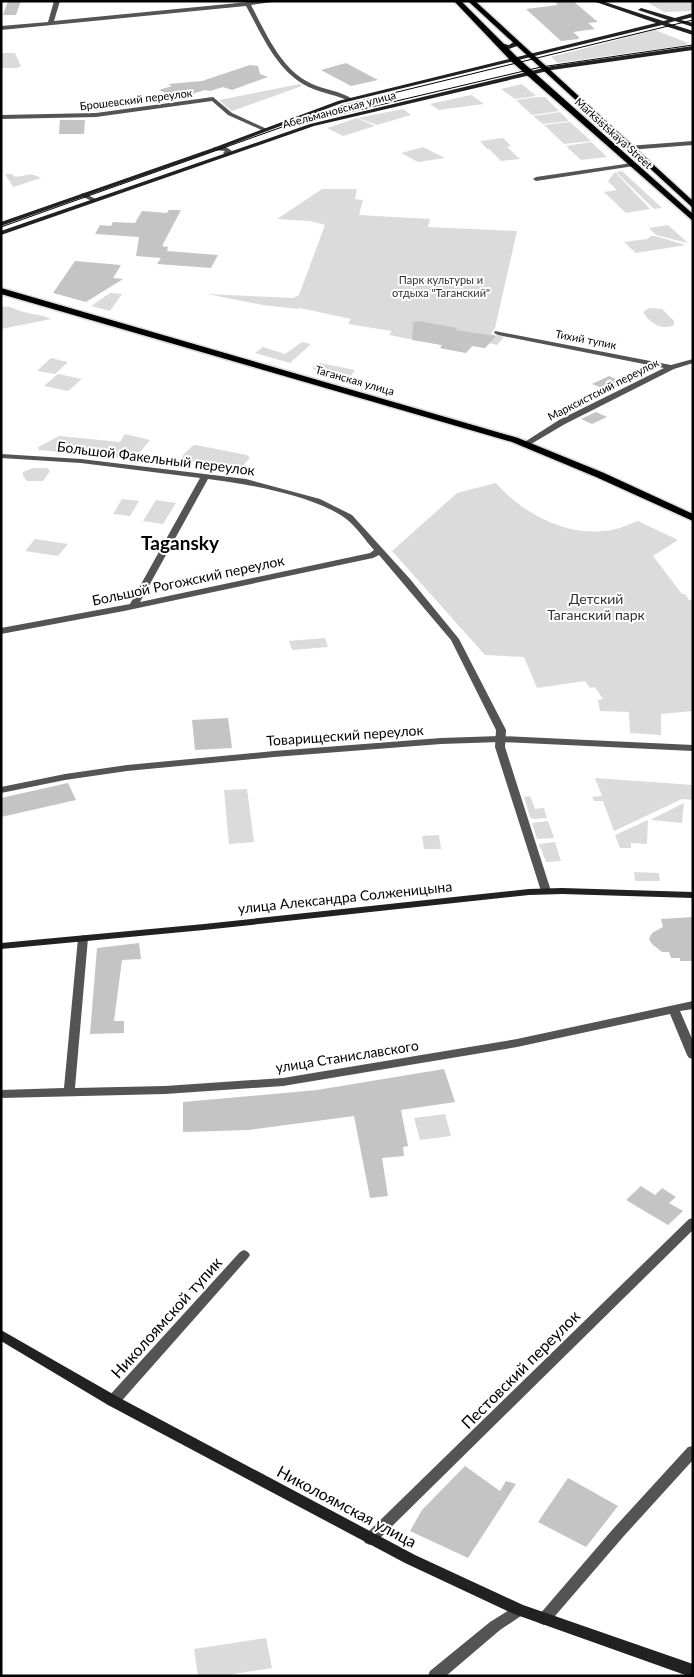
<svg xmlns="http://www.w3.org/2000/svg" width="694" height="1677" font-family="Lato,sans-serif">
<style>
.green{fill:#dbdbdb}
.building{fill:#c4c4c4}
.lines{fill:none;stroke-linecap:round;stroke-linejoin:round}
.primary-casing{stroke:#dbdbdb;stroke-width:3}
.minor{fill:#545454;fill-rule:evenodd}
.tertiary{fill:#545454;fill-rule:evenodd}
.secondary{fill:#212121;fill-rule:evenodd}
.primary{fill:#000;fill-rule:evenodd}
.tram{stroke:#000;stroke-width:1}
.labels{text-anchor:middle;dominant-baseline:central;stroke-width:4;stroke-linejoin:round;paint-order:stroke}
.far-street-label{font-size:11px;fill:#000;stroke:#fff}
.far-park-label{font-size:11px;fill:#323232;stroke:#fff}
.street-label{font-size:14px;fill:#000;stroke:#fff}
.park-label{font-size:14px;fill:#323232;stroke:#fff}
.near-street-label{font-size:16px;fill:#000;stroke:#fff}
.district-label{font-size:19px;font-weight:bold;fill:#000;stroke:#fff}
</style>
<rect width="100%" height="100%" fill="#fff"/>
<g class="green">
<polygon points="645,1 693,1 693,11 664,12"/>
<polygon points="655,30 688,43 686,45 558,63 551,57"/>
<polygon points="1,53 15,53 21,66 17,68 1,68"/>
<polygon points="300,84 302,86 232,111 219,100"/>
<polygon points="522,84 531,92 517,93 532,92 536,96 515,99 501,89"/>
<polygon points="471,95 484,104 439,110 430,104"/>
<polygon points="537,97 545,97 559,111 532,115 516,100"/>
<polygon points="403,109 411,115 377,125 358,118"/>
<polygon points="560,112 569,121 543,124 533,116"/>
<polygon points="357,118 375,126 343,136 327,128"/>
<polygon points="570,122 591,141 564,144 544,125"/>
<polygon points="503,138 511,146 507,147 520,159 501,161 490,150 490,149 487,149 480,141"/>
<polygon points="591,142 607,157 581,160 566,146"/>
<polygon points="423,147 445,158 418,162 401,153"/>
<polygon points="622,171 662,208 654,209 616,172"/>
<polygon points="615,172 650,209 626,213 604,192 617,190 608,181"/>
<path d="M 5,174 L 13,174 L 13,176 C 26,179 26,170 41,178 L 13,187 Z"/>
<polygon points="322,189 357,189 355,199 363,200 359,215 430,219 428,227 517,231 495,328 491,334 504,337 497,345 489,343 485,348 472,346 466,353 440,348 442,345 389,335 392,331 348,324 351,319 300,308 298,309 263,305 207,294 293,298 299,295 325,225 310,221 277,219"/>
<polygon points="668,225 688,243 656,235 649,228"/>
<polygon points="651,236 655,236 686,245 636,253 624,242 647,239"/>
<polygon points="110,293 122,294 110,311 91,306"/>
<path d="M 1,307 C 11,305 15,310 24,312 C 33,315 42,314 51,319 L 1,329 Z"/>
<path d="M 649,308 L 662,309 L 674,321 L 674,325 C 661,331 650,323 643,312 Z"/>
<polygon points="302,342 311,344 290,363 255,353 263,347 285,354"/>
<polygon points="51,358 68,362 55,374 37,371"/>
<polygon points="320,363 355,370 350,377 344,378 312,369"/>
<polygon points="58,374 82,379 68,391 44,386"/>
<polygon points="125,434 150,440 136,457 132,459 39,450 38,447 59,436 120,442"/>
<polygon points="196,445 247,455 250,458 240,469 232,470 185,460 182,456 192,446"/>
<polygon points="33,468 47,468 50,471 43,481 27,481 23,476 23,472"/>
<path d="M 496,483 C 526,517 575,541 620,528 C 626,526 632,523 638,521 L 678,540 L 653,556 L 682,594 L 685,594 L 689,600 L 693,600 L 693,711 L 661,714 L 661,735 L 630,733 L 629,712 L 600,711 L 598,700 L 603,699 L 595,687 L 590,688 L 585,681 L 537,688 L 524,657 L 485,655 L 392,551 L 457,493 Z"/>
<polygon points="122,499 139,501 130,516 113,514"/>
<polygon points="156,500 176,503 163,524 143,521"/>
<polygon points="35,539 68,544 58,556 25,551"/>
<polygon points="325,638 328,647 292,650 289,641"/>
<polygon points="595,778 693,785 693,800 682,799 614,831 603,801 594,801 592,797 602,796"/>
<polygon points="247,789 254,842 229,844 224,790"/>
<polygon points="530,796 535,809 544,808 547,818 534,819 530,817 524,797"/>
<polygon points="684,803 682,823 652,820 652,819"/>
<polygon points="648,820 647,844 631,843 631,848 620,848 615,835"/>
<polygon points="548,821 554,838 537,839 532,823"/>
<polygon points="439,835 441,849 424,849 422,836"/>
<polygon points="555,842 561,861 546,862 539,844"/>
<polygon points="634,872 659,873 660,881 635,881"/>
<polygon points="445,1114 451,1136 420,1140 414,1118"/>
<polygon points="266,1638 272,1668 221,1676 198,1676 194,1649"/>
</g>
<g class="building">
<polygon points="8,1 21,1 16,15 3,15"/>
<polygon points="554,1 573,1 598,22 588,23 595,29 573,32 580,38 578,38 579,39 561,41 526,9 558,5"/>
<polygon points="346,63 378,80 351,86 321,70"/>
<polygon points="250,65 258,66 260,74 268,77 232,90 223,87 210,91 205,90 192,94 188,92 175,97 159,90 172,86 168,84 202,81"/>
<polygon points="60,120 85,120 84,134 59,134"/>
<polygon points="169,210 181,210 162,246 168,247 167,251 218,255 211,268 157,264 161,258 136,256 139,237 95,234 100,225 111,226 113,222 135,223 142,211 167,213"/>
<polygon points="75,261 121,265 113,278 123,279 86,302 53,293"/>
<polygon points="418,321 457,328 455,330 496,336 485,348 472,346 466,353 440,348 442,345 412,340 413,323"/>
<polygon points="609,376 625,383 609,391 592,384"/>
<polygon points="596,412 607,417 592,424 581,419"/>
<polygon points="228,718 232,748 195,750 192,720"/>
<polygon points="68,783 76,800 1,817 1,798"/>
<polygon points="693,917 693,961 680,961 680,958 671,958 669,952 662,952 652,944 649,939 652,933 663,927 661,919"/>
<polygon points="139,943 141,959 122,960 114,1021 124,1021 124,1033 90,1034 97,948"/>
<polygon points="444,1069 455,1102 401,1110 408,1146 403,1147 404,1156 382,1158 388,1196 370,1198 354,1116 249,1130 183,1132 183,1102 317,1090"/>
<polygon points="641,1186 655,1195 662,1188 676,1197 669,1203 683,1211 668,1225 626,1200"/>
<polygon points="465,1466 500,1491 506,1481 516,1484 468,1558 410,1531 422,1510"/>
<polygon points="568,1478 618,1506 586,1547 538,1522"/>
</g>
<g class="lines">
<defs>
<g id="primary">
<polygon points="454,1 461,1 518,58 693,214 693,221 512,62"/>
<polygon points="468,1 475,1 693,201 693,208"/>
<polygon points="1,288 518,438 604,473 693,514 693,521 596,477 512,442 1,294"/>
</g>
</defs>
<use href="#primary" class="primary-casing"/>
<g class="minor">
<path d="M 54,1 L 60,1 L 54,21 L 258,1 L 280,1 L 251,5 C 266,33 281,70 312,84 C 325,90 341,91 352,99 L 347,100 C 333,94 316,92 303,84 C 275,67 261,33 246,6 L 1,30 L 1,26 L 48,22 Z"/>
<polygon points="213,97 232,113 269,130 264,131 228,115 212,101 96,117 1,119 1,115 96,113"/>
<polygon points="693,141 693,145 628,150 625,148 628,146"/>
<polygon points="215,147 226,147 232,151 226,155 223,153 225,151 213,150 213,148"/>
<polygon points="632,163 634,164 634,166 536,181 533,179 536,177"/>
<polygon points="83,193 96,199 97,200 94,202 81,196 81,194"/>
<polygon points="495,331 671,365 693,359 693,363 674,369 565,424 526,447 523,447 523,443 559,420 664,368 498,335 494,333"/>
<path d="M 1,454 L 81,459 L 246,479 L 320,499 L 352,515 L 410,579 L 459,639 L 506,730 L 505,747 L 551,891 L 550,893 L 542,893 L 541,891 L 495,747 L 496,730 L 451,640 L 379,555 L 373,558 L 124,611 L 1,634 L 1,628 L 130,604 L 200,478 L 81,463 L 1,458 ZM 208,479 C 248,484 312,495 345,518 C 356,526 365,540 374,550 L 370,553 L 140,602 Z"/>
<polygon points="83,935 88,938 75,1088 165,1086 283,1078 517,1039 693,1001 693,1009 680,1011 693,1041 693,1059 689,1058 687,1055 670,1014 517,1047 283,1086 165,1094 1,1098 1,1090 64,1088 78,938"/>
<polygon points="693,1218 693,1230 375,1543 370,1545 365,1543 363,1539 365,1535 689,1219"/>
<polygon points="244,1250 248,1252 250,1255 248,1258 118,1405 113,1406 108,1405 106,1401 108,1397 240,1252"/>
<polygon points="693,1446 693,1460 623,1537 549,1623 544,1625 539,1623 537,1619 539,1615 613,1529 688,1447"/>
<polygon points="519,1604 524,1606 526,1610 524,1614 500,1630 446,1676 428,1676 430,1671 490,1622"/>
</g>
<polygon class="tertiary" points="500,736 693,745 693,751 500,742 441,744 274,757 127,771 65,780 1,793 1,787 65,774 127,765 274,751 441,738"/>
<g class="secondary">
<polygon points="593,1 602,1 663,21 668,20 638,10 641,8 675,18 693,13 693,17 681,20 693,23 693,27 675,21 668,23 693,31 693,35 662,25 342,103 217,150 1,226 1,222 213,148 338,101 656,23"/>
<polygon points="515,41 518,43 517,46 509,49 496,45 499,43 509,45"/>
<polygon points="693,46 693,50 552,70 314,126 1,235 1,231 310,124 552,66"/>
<polygon points="562,888 693,892 693,898 562,894 529,895 204,930 1,949 1,943 204,924 529,889"/>
<polygon points="1,1330 118,1397 415,1555 523,1605 693,1664 693,1676 688,1676 514,1614 405,1563 108,1405 1,1341"/>
</g>
<use href="#primary" class="primary"/>
<g class="tram">
<polyline points="320,119 541,67 693,45"/>
<polyline points="1,227 344,105 693,20"/>
</g>
</g>
<g class="labels">
<g class="far-street-label">
<text transform="translate(136 99) rotate(-7)">Брошевский переулок</text>
<text transform="translate(339 109) rotate(-15)">Абельмановская улица</text>
<text transform="translate(614 133) rotate(42)">Marksistskaya Street</text>
<text transform="translate(586 339) rotate(11)">Тихий тупик</text>
<text transform="translate(355 380) rotate(16)">Таганская улица</text>
<text transform="translate(603 389) rotate(-27)">Марксистский переулок</text>
</g>
<g class="far-park-label">
<text x="441" y="279">Парк культуры и<tspan x="441" dy="13">отдыха "Таганский"</tspan></text>
</g>
<g class="street-label">
<text transform="translate(156 458) rotate(7)">Большой Факельный переулок</text>
<text transform="translate(188 580) rotate(-12)">Большой Рогожский переулок</text>
<text transform="translate(345 735) rotate(-4)">Товарищеский переулок</text>
<text transform="translate(345 897) rotate(-6)">улица Александра Солженицына</text>
<text transform="translate(347 1056) rotate(-9)">улица Станиславского</text>
</g>
<g class="park-label">
<text x="596" y="598">Детский<tspan x="596" dy="16">Таганский парк</tspan></text>
</g>
<g class="near-street-label">
<text transform="translate(166 1317) rotate(-48)">Николоямской тупик</text>
<text transform="translate(520 1369) rotate(-45)">Пестовский переулок</text>
<text transform="translate(347 1506) rotate(28)">Николоямская улица</text>
</g>
<g class="district-label">
<text x="180" y="542">Tagansky</text>
</g>
</g>
<rect width="694" height="1677" fill="none" stroke="#000000" stroke-width="5"/>
</svg>
